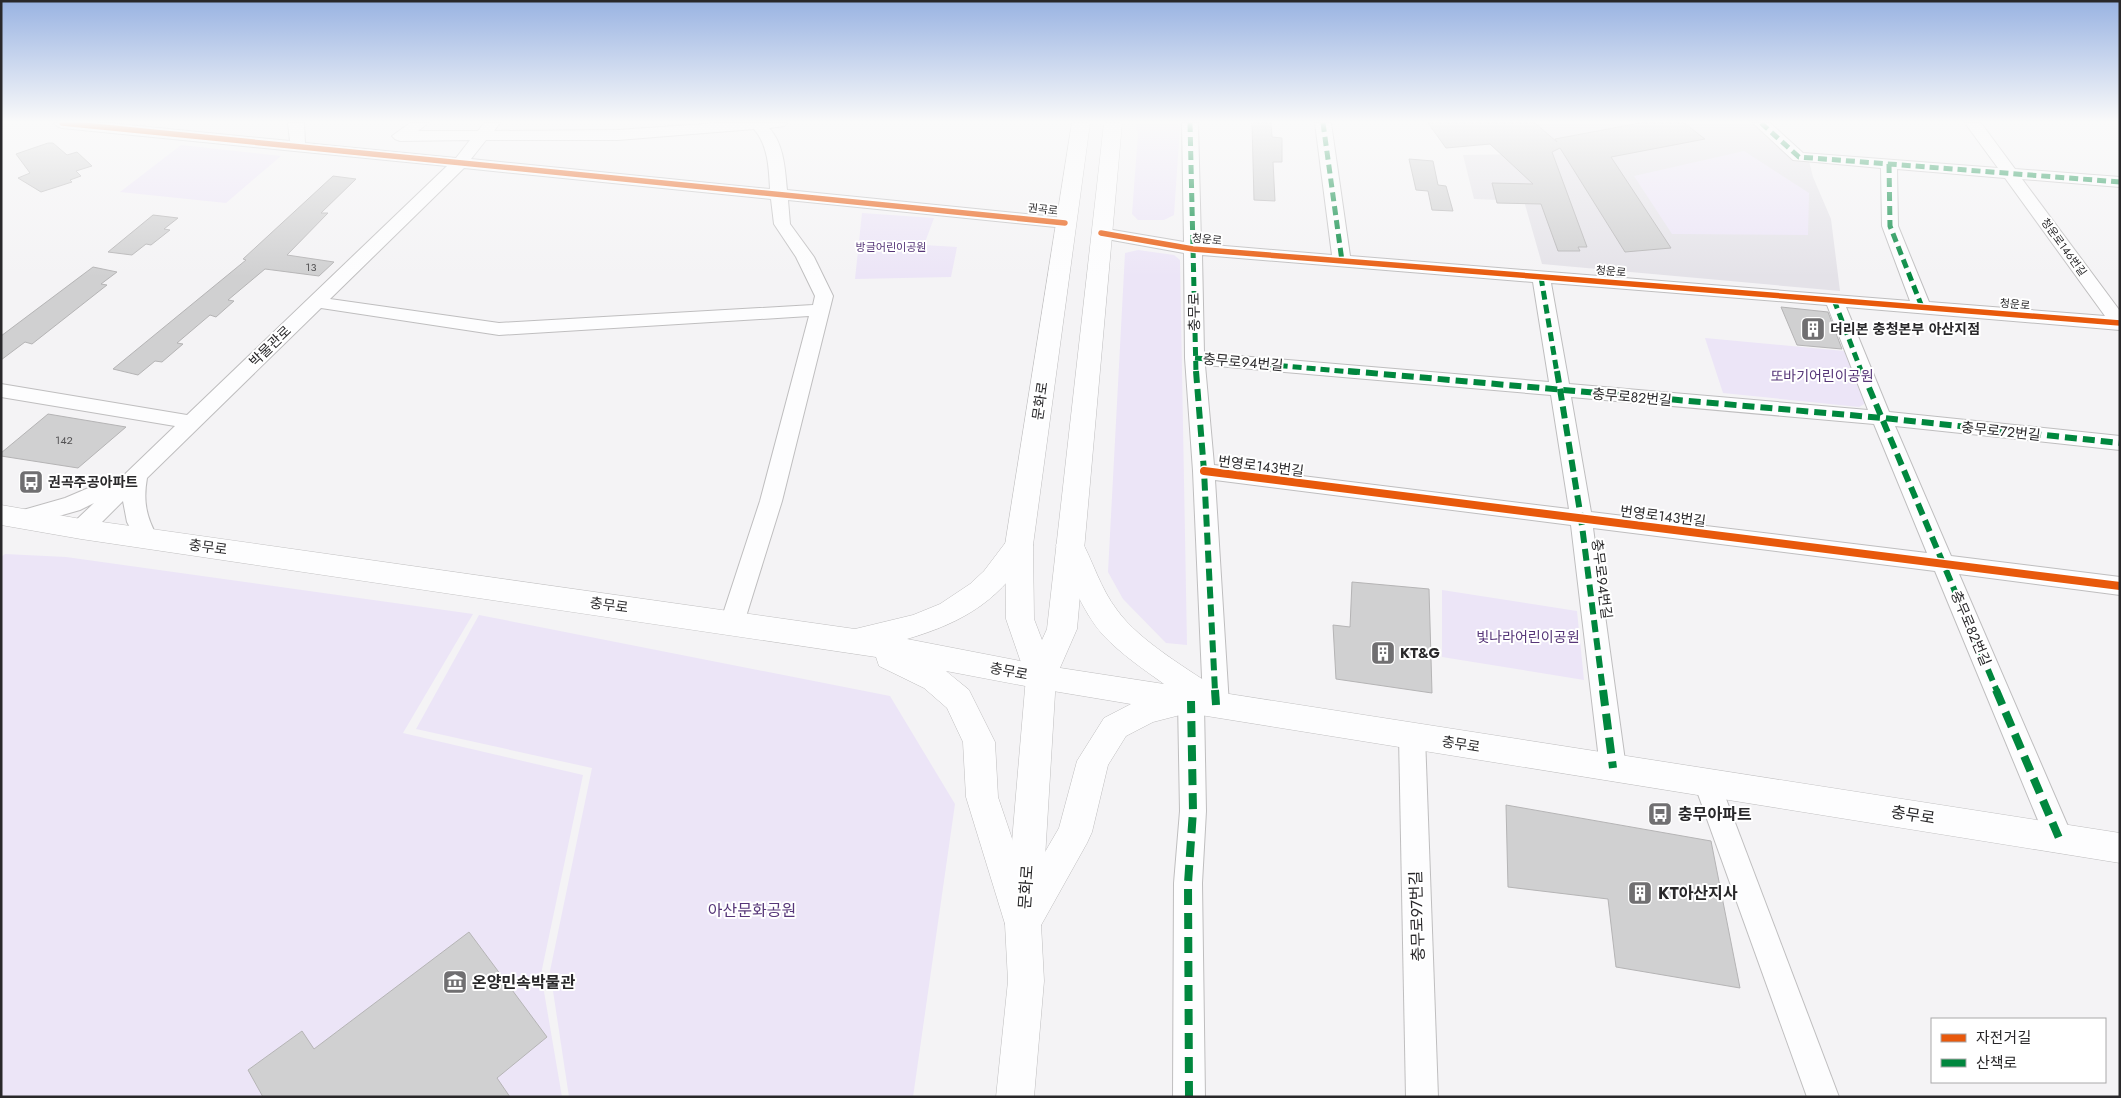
<svg xmlns="http://www.w3.org/2000/svg" width="2121" height="1098" font-family="Jost,'Noto Sans KR',sans-serif">
<style>
.built{fill:#e4e2e8}
.green{fill:#ece5f7}
.building{fill:#d0d0d1;stroke:#b5b4b5}
.lines{fill:none;stroke-linecap:round;stroke-linejoin:round}
.street-casing{stroke:#bfbebf;stroke-width:2}
.secondary-casing{stroke:#bfbebf;stroke-width:1}
.primary-casing{stroke:#bfbebf;stroke-width:1}
.street{fill:#fdfdfe;fill-rule:evenodd}
.secondary{fill:#fdfdfe;fill-rule:evenodd}
.primary{fill:#fdfdfe;fill-rule:evenodd}
.quiet-far2{stroke:#00873e;stroke-width:5;stroke-dasharray:9 5;stroke-linecap:butt}
.quiet-far1{stroke:#00873e;stroke-width:6;stroke-dasharray:12 6;stroke-linecap:butt}
.quiet{stroke:#00873e;stroke-width:8;stroke-dasharray:16 8;stroke-linecap:butt}
.cycleway-far1-casing{stroke:#fff;stroke-width:8}
.cycleway-casing{stroke:#fff;stroke-width:11}
.cycleway-far1{stroke:#e8590c;stroke-width:5.5}
.cycleway{stroke:#e8590c;stroke-width:8}
.labels{text-anchor:middle;dominant-baseline:central;stroke-width:4;stroke-linejoin:round;paint-order:stroke}
.far-street-label{font-size:11px;fill:#29282a;stroke:#fff}
.far-park-label{font-size:11px;fill:#563678;stroke:#fff}
.number-label{font-size:11px;fill:#535254}
.street-label{font-size:14px;fill:#29282a;stroke:#fff}
.poi-label{font-size:14px;font-weight:bold;fill:#29282a;stroke:#fff;text-anchor:start}
.park-label{font-size:14px;fill:#563678;stroke:#fff}
.near-poi-label{font-size:16px;font-weight:bold;fill:#29282a;stroke:#fff;text-anchor:start}
.near-street-label{font-size:16px;fill:#29282a;stroke:#fff}
.near-park-label{font-size:16px;fill:#563678;stroke:#fff}
</style>
<rect width="100%" height="100%" fill="#f4f3f5"/>
<polygon class="built" points="1502,123 1754,123 1793,156 1809,161 1813,177 1831,219 1840,291 1542,264 1524,201 1474,199 1463,155 1534,154"/>
<g class="green">
<polygon points="1136,123 1177,123 1180,127 1174,215 1164,220 1138,220 1132,214 1138,134 1136,129"/>
<polygon points="181,145 281,156 226,203 120,192"/>
<polygon points="1744,151 1809,193 1808,235 1672,234 1634,176"/>
<polygon points="862,213 934,218 924,245 957,247 951,277 855,279"/>
<polygon points="1138,250 1174,255 1180,260 1187,645 1166,643 1123,599 1108,572 1125,253"/>
<polygon points="1705,338 1844,351 1866,403 1859,407 1723,393"/>
<polygon points="5,554 66,557 473,614 403,733 583,775 541,974 562,1097 1,1097 1,557"/>
<polygon points="1442,590 1577,611 1584,680 1442,657"/>
<polygon points="479,615 890,696 955,804 913,1097 569,1097 550,971 592,768 416,729"/>
</g>
<g class="building">
<polygon points="1252,123 1271,123 1272,137 1282,138 1282,162 1273,162 1275,201 1254,200"/>
<polygon points="1428,123 1535,123 1557,142 1555,139 1640,123 1684,123 1705,139 1611,157 1671,248 1625,252 1560,148 1552,152 1587,247 1578,247 1580,251 1558,251 1541,204 1497,203 1492,183 1533,184 1490,144 1446,148"/>
<polygon points="48,143 53,143 67,155 77,152 92,166 76,171 81,176 70,180 72,182 41,192 18,178 30,173 16,154"/>
<polygon points="1409,159 1433,161 1438,185 1446,186 1453,211 1432,210 1428,191 1416,190"/>
<polygon points="333,176 356,179 321,213 328,213 287,255 334,262 319,276 265,269 228,300 234,301 216,317 210,315 177,343 183,344 162,362 155,361 138,375 113,369 246,260 243,259"/>
<polygon points="153,215 178,218 164,229 170,230 151,245 146,244 132,255 108,252"/>
<polygon points="93,267 117,272 101,284 107,285 32,344 25,342 1,360 1,336"/>
<polygon points="1781,307 1828,312 1842,349 1797,345"/>
<polygon points="48,414 126,427 78,468 1,456 1,453"/>
<polygon points="1352,582 1429,589 1432,693 1336,679 1333,625 1350,627"/>
<polygon points="1506,805 1711,841 1740,988 1616,967 1608,899 1508,887"/>
<polygon points="469,932 547,1037 497,1078 510,1097 263,1097 248,1070 302,1031 314,1049"/>
</g>
<g class="lines">
<defs>
<g id="street">
<path d="M 54,123 L 108,123 L 290,141 L 288,123 L 304,123 L 305,143 L 456,158 L 470,140 L 400,141 L 395,139 L 392,136 L 410,123 L 428,123 L 418,131 L 478,131 L 484,123 L 500,123 L 494,131 L 618,130 L 718,123 L 787,123 L 784,126 L 769,128 C 784,144 785,169 787,190 L 1065,218 L 1071,219 L 1073,223 L 1071,227 L 1065,228 L 788,200 L 790,224 L 814,257 L 833,296 L 782,501 L 744,623 L 740,630 L 732,632 L 724,630 L 720,623 L 760,501 L 809,316 L 499,335 L 321,308 L 147,478 C 143,501 146,517 158,538 L 155,544 L 147,546 L 139,544 L 127,522 L 123,501 L 89,535 L 81,537 L 73,535 L 70,529 L 73,523 L 94,503 L 80,510 L 24,526 L 16,524 L 13,518 L 16,512 L 65,498 L 112,478 L 123,476 L 175,426 L 1,397 L 1,384 L 187,415 L 447,166 L 62,128 L 57,126 ZM 754,129 C 768,145 769,168 770,189 L 471,159 L 486,140 L 618,140 ZM 464,168 L 771,199 L 774,224 L 796,257 L 815,296 L 813,305 L 499,323 L 330,299 Z"/>
<path d="M 1182,123 L 1198,123 L 1201,244 L 1332,255 L 1315,123 L 1331,123 L 1350,256 L 1910,301 L 1882,226 L 1881,168 L 1793,160 L 1753,123 L 1770,123 L 1803,153 L 1998,168 L 1965,123 L 1981,123 L 2015,169 L 2120,177 L 2120,187 L 2022,179 L 2120,311 L 2120,330 L 1846,307 L 1889,412 L 2120,436 L 2120,450 L 1895,426 L 1951,556 L 2120,577 L 2120,595 L 1959,574 L 2073,838 L 2069,847 L 2059,850 L 2049,847 L 1935,571 L 1593,528 L 1626,768 L 1622,776 L 1613,779 L 1604,776 L 1600,768 L 1571,525 L 1215,480 L 1229,705 L 1225,712 L 1216,715 L 1207,712 L 1204,706 L 1206,811 L 1202,883 L 1205,1097 L 1173,1097 L 1174,883 L 1180,811 L 1178,701 L 1182,694 L 1191,691 L 1200,694 L 1203,700 L 1193,471 L 1185,358 L 1184,253 L 1101,238 L 1095,237 L 1092,233 L 1095,229 L 1101,228 L 1184,242 ZM 1897,169 L 2005,178 L 2105,316 L 1929,302 L 1898,226 ZM 1202,255 L 1533,282 L 1549,382 L 1204,353 ZM 1551,283 L 1827,305 L 1868,410 L 1569,384 ZM 1205,365 L 1551,395 L 1569,509 L 1214,465 ZM 1571,397 L 1874,424 L 1927,553 L 1591,512 Z"/>
<polygon points="1412,725 1421,728 1425,736 1438,1097 1406,1097 1399,736 1403,728"/>
<polygon points="1707,771 1716,775 1720,783 1839,1097 1807,1097 1694,783 1698,775"/>
</g>
<polygon id="secondary" points="1072,123 1090,123 1033,545 1034,619 1042,640 1047,629 1104,123 1122,123 1077,629 1056,677 1041,924 1044,981 1034,1097 996,1097 1008,981 1005,924 1026,677 1006,619 1005,545"/>
<path id="primary" d="M 1,505 L 81,519 L 855,629 L 913,615 L 940,604 L 970,584 L 984,571 L 1009,538 L 1019,535 L 1029,538 L 1033,545 C 1003,599 965,622 907,639 L 1041,665 L 1164,684 C 1143,669 1121,654 1103,635 C 1081,610 1069,575 1056,545 L 1060,538 L 1070,535 L 1080,538 C 1093,561 1100,588 1117,610 C 1140,642 1190,670 1223,693 L 2120,833 L 2120,863 L 1188,713 L 1153,722 L 1126,736 L 1108,765 L 1092,832 L 1087,843 L 1035,936 L 1023,941 L 1011,936 L 1005,924 L 966,797 L 963,742 L 947,708 L 924,688 L 879,666 L 876,657 L 81,539 L 1,525 ZM 946,671 L 1041,689 L 1131,704 L 1104,718 L 1077,761 L 1059,828 L 1027,883 L 998,797 L 995,742 L 969,690 Z"/>
</defs>
<use href="#street" class="street-casing"/>
<use href="#secondary" class="secondary-casing"/>
<use href="#primary" class="primary-casing"/>
<use href="#street" class="street"/>
<use href="#secondary" class="secondary"/>
<use href="#primary" class="primary"/>
<g class="quiet-far2">
<polyline points="1190,123 1196,373"/>
<polyline points="1323,123 1342,261"/>
<polyline points="1761,123 1799,157 2120,182"/>
<polyline points="1889,164 1890,226 1922,307"/>
<polyline points="1541,277 1557,373"/>
<polyline points="1834,300 1862,373"/>
<polyline points="1195,358 1362,373"/>
</g>
<g class="quiet-far1">
<polyline points="1196,371 1204,471 1215,691"/>
<polyline points="1348,371 1883,418 2120,443"/>
<polyline points="1557,371 1581,518 1603,691"/>
<polyline points="1862,371 1997,691"/>
</g>
<g class="quiet">
<polyline points="1215,690 1216,705"/>
<polyline points="1603,690 1613,768"/>
<polyline points="1996,690 2059,838"/>
<polyline points="1189,1097 1188,883 1193,811 1191,701"/>
</g>
<defs>
<g id="cycleway-far1">
<polyline points="62,123 1065,223"/>
<polyline points="1101,233 1193,249 2120,323"/>
</g>
<polyline id="cycleway" points="1204,471 2120,586"/>
</defs>
<use href="#cycleway-far1" class="cycleway-far1-casing"/>
<use href="#cycleway" class="cycleway-casing"/>
<use href="#cycleway-far1" class="cycleway-far1"/>
<use href="#cycleway" class="cycleway"/>
</g>
<linearGradient id="sky" x2="0" y2="1"><stop stop-color="#99b3e2"/><stop offset="0.44" stop-color="#fafafa"/><stop offset="1" stop-color="#fafafa" stop-opacity="0"/></linearGradient>
<rect width="2121" height="277" fill="url(#sky)"/>
<defs>
<symbol id="building-square" viewBox="-11 -11 22 22"><rect x="-9" y="-9" width="18" height="18" rx="4" fill="#706f71" stroke="#fff"/><path d="M-4-6H4V6H1V3H-1V6H-4ZM-2.5-4.3h1.7v1.8h-1.7ZM.8-4.3h1.7v1.8H.8ZM-2.5-1h1.7V.8h-1.7ZM.8-1h1.7V.8H.8Z" fill="#fff"/></symbol>
<symbol id="bus-square" viewBox="-11 -11 22 22"><rect x="-9" y="-9" width="18" height="18" rx="4" fill="#706f71" stroke="#fff"/><path d="M-5-6H5V4H4V6H2V4H-2V6H-4V4H-5ZM-3.5-4V0h7V-4ZM-3.5 1.2v1.5H-2V1.2ZM2 1.2v1.5H3.5V1.2Z" fill="#fff"/></symbol>
<symbol id="museum-square" viewBox="-11 -11 22 22"><rect x="-9" y="-9" width="18" height="18" rx="4" fill="#706f71" stroke="#fff"/><path d="M0-6L6-3V-2H-6V-3ZM-5-1h2V3h-2ZM-1-1h2V3h-2ZM3-1h2V3H3ZM-6 4H6V6H-6Z" fill="#fff"/></symbol>
</defs>
<g fill-rule="evenodd">
<use href="#building-square" x="1799" y="315" width="28" height="28"/>
<use href="#bus-square" x="17" y="468" width="28" height="28"/>
<use href="#building-square" x="1369" y="639" width="28" height="28"/>
<use href="#bus-square" x="1646" y="800" width="28" height="28"/>
<use href="#building-square" x="1626" y="879" width="28" height="28"/>
<use href="#museum-square" x="441" y="968" width="28" height="28"/>
</g>
<g class="labels">
<g class="far-street-label">
<text transform="translate(1043 209) rotate(6)">권곡로</text>
<text transform="translate(1207 239) rotate(6)">청운로</text>
<text transform="translate(2064 247) rotate(54)">청운로146번길</text>
<text transform="translate(1611 271) rotate(5)">청운로</text>
<text transform="translate(2015 304) rotate(5)">청운로</text>
</g>
<g class="far-park-label">
<text x="891" y="247">방글어린이공원</text>
</g>
<g class="number-label">
<text x="311" y="267">13</text>
<text x="64" y="440">142</text>
</g>
<g class="street-label">
<text transform="translate(1194 312) rotate(-91)">충무로</text>
<text transform="translate(270 346) rotate(-44)">박물관로</text>
<text transform="translate(1243 362) rotate(5)">충무로94번길</text>
<text transform="translate(1632 397) rotate(5)">충무로82번길</text>
<text transform="translate(1040 401) rotate(-82)">문화로</text>
<text transform="translate(2001 431) rotate(6)">충무로72번길</text>
<text transform="translate(1261 466) rotate(7)">번영로143번길</text>
<text transform="translate(1663 516) rotate(7)">번영로143번길</text>
<text transform="translate(208 547) rotate(8)">충무로</text>
<text transform="translate(1602 579) rotate(83)">충무로94번길</text>
<text transform="translate(609 605) rotate(8)">충무로</text>
<text transform="translate(1971 628) rotate(67)">충무로82번길</text>
<text transform="translate(1009 671) rotate(11)">충무로</text>
<text transform="translate(1461 744) rotate(9)">충무로</text>
</g>
<g class="poi-label">
<text x="1830" y="329">더리본 충청본부 아산지점</text>
<text x="48" y="482">권곡주공아파트</text>
<text x="1400" y="653">KT&amp;G</text>
</g>
<g class="park-label">
<text x="1822" y="376">또바기어린이공원</text>
<text x="1528" y="637">빛나라어린이공원</text>
</g>
<g class="near-poi-label">
<text x="1678" y="814">충무아파트</text>
<text x="1658" y="893">KT아산지사</text>
<text x="472" y="982">온양민속박물관</text>
</g>
<g class="near-street-label">
<text transform="translate(1913 815) rotate(9)">충무로</text>
<text transform="translate(1026 887) rotate(-86)">문화로</text>
<text transform="translate(1417 916) rotate(-92)">충무로97번길</text>
</g>
<g class="near-park-label">
<text x="752" y="910">아산문화공원</text>
</g>
</g>
<rect width="2121" height="1098" fill="none" stroke="#29282a" stroke-width="5"/>
<rect x="1931" y="1018" width="175" height="65" fill="#ffffff" stroke="#a9a9aa"/>
<rect x="1941" y="1034" width="25" height="8" fill="#e8590c" stroke="#a9a9aa"/>
<text x="1976" y="1043" font-size="15" fill="#29282a">자전거길</text>
<rect x="1941" y="1059" width="25" height="8" fill="#00873e" stroke="#a9a9aa"/>
<text x="1976" y="1068" font-size="15" fill="#29282a">산책로</text>
</svg>
